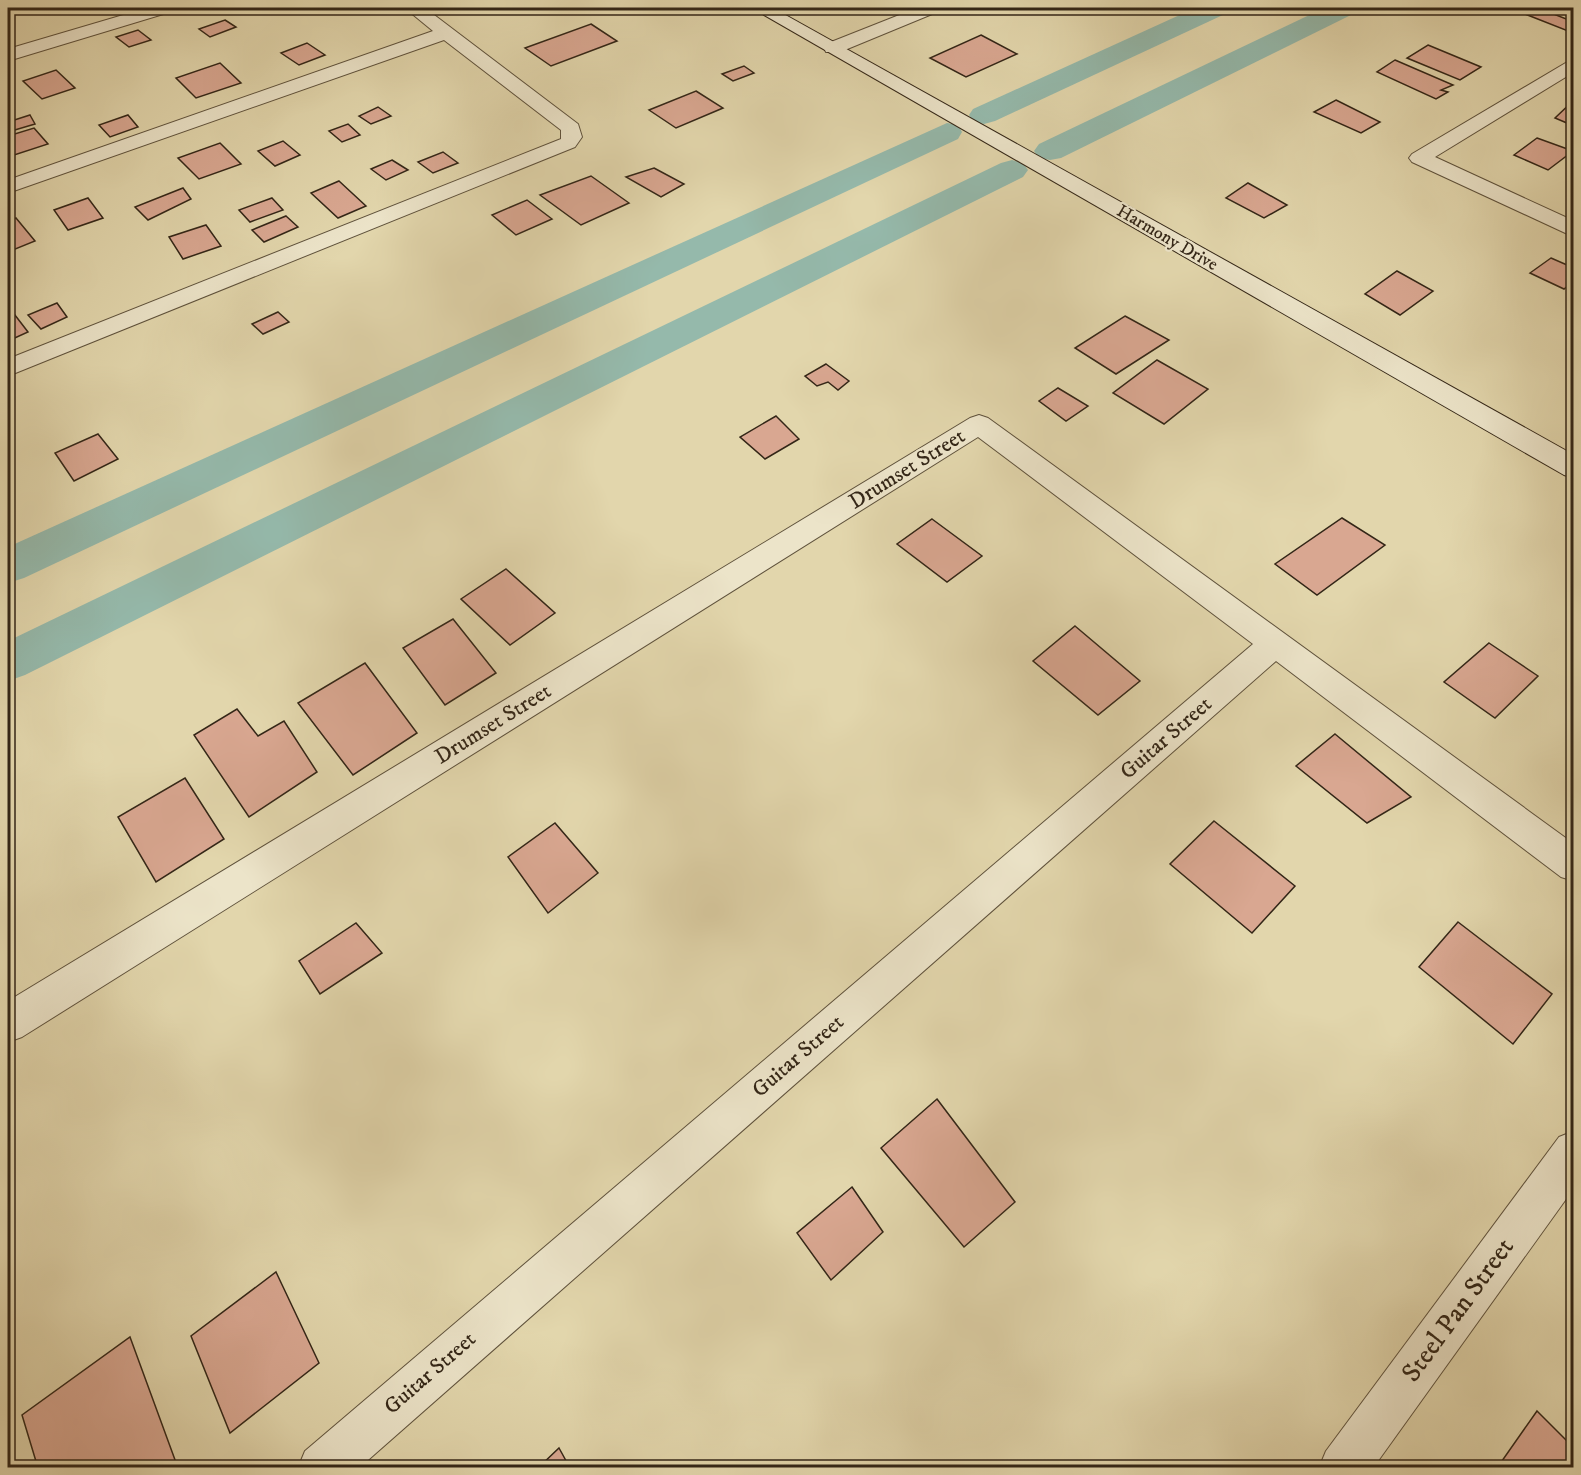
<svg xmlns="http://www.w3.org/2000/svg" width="1581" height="1475" font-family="'IM FELL DW Pica',serif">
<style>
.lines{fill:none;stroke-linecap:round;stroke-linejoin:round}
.canal{fill:#95b9ab;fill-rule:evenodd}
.building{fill:#d9a791;stroke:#332617;stroke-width:1.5}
.street-casing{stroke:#5f523c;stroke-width:2}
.secondary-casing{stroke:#332617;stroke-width:2}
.street{fill:#ece4c9;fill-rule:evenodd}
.secondary{fill:#ece4c9;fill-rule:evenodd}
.labels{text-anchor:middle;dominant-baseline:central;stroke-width:4.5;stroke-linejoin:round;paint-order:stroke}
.far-street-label{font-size:18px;fill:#332617;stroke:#ece4c9}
.street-label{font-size:22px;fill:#332617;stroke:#ece4c9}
.near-street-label{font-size:27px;fill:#332617;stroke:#ece4c9}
</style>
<rect width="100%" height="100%" fill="#e2d6ac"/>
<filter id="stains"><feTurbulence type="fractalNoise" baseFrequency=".00333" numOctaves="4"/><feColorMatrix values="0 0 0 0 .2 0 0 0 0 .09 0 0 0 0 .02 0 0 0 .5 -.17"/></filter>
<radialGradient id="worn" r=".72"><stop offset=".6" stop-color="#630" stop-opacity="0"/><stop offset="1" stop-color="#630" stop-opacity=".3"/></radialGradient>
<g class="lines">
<g class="canal">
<polygon points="1195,8 1229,8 1225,14 995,121 984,124 973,121 969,115 973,109"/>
<polygon points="1324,8 1357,8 1353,14 1061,158 1050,160 1039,158 1034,151 1039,144"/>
<polygon points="947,123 958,125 962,132 958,139 24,578 8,583 8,547"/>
<polygon points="1012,160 1023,163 1028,170 1023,177 25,675 8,681 8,641 1001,163"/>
</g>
</g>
<g class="building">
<polygon points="1531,9 1541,14 1546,11 1574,22 1574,27 1568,31 1525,14"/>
<polygon points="225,20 236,27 210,37 199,29"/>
<polygon points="591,24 617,41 551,66 525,48"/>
<polygon points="138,30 151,40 129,47 116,37"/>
<polygon points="981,35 1017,54 966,77 930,58"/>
<polygon points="307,43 325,55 299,65 281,53"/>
<polygon points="1428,45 1481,67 1460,80 1407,58"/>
<polygon points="1395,60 1453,85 1441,90 1448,92 1436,99 1377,72"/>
<polygon points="220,63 241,83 196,98 176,78"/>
<polygon points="744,66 754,73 733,81 722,74"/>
<polygon points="56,70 75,88 42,99 23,81"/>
<polygon points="696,91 723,108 676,128 649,110"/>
<polygon points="1336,100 1380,122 1361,133 1314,112"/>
<polygon points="1574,100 1574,126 1555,118"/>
<polygon points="378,107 391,116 371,124 359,116"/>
<polygon points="30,115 35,124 8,132 8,122"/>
<polygon points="128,115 138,127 110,137 99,125"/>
<polygon points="348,124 360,135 342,142 329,131"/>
<polygon points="34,128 48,144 8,157 8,136"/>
<polygon points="1537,138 1573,151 1548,170 1514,155"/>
<polygon points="283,141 300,155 275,166 258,151"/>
<polygon points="220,143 241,164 199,179 178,158"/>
<polygon points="443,152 458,163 433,173 418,162"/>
<polygon points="392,160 408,170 386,180 371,169"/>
<polygon points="654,168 684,184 661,197 626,177"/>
<polygon points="591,176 629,203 581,225 540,195"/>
<polygon points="339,181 366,206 338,218 311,193"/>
<polygon points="1248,183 1287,205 1264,218 1226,198"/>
<polygon points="183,188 191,199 148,220 135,207"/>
<polygon points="88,198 103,218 68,230 54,210"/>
<polygon points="272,198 283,210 250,222 239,210"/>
<polygon points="527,200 552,219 516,235 492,215"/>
<polygon points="286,216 298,227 264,242 252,230"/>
<polygon points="16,218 35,241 8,252 8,221"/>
<polygon points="206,225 221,246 183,259 169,237"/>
<polygon points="1551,258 1574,268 1574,281 1564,289 1530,273"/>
<polygon points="1397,271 1433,291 1400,315 1365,294"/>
<polygon points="57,303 67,317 41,329 28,315"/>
<polygon points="8,306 28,332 8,341"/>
<polygon points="278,312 289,322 263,334 252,324"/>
<polygon points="1125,316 1169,340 1116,374 1075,348"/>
<polygon points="1157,360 1208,389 1164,424 1113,393"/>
<polygon points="826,364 849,381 838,390 828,382 817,386 805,376"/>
<polygon points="1058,388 1088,406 1066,421 1039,401"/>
<polygon points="776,416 799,439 765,459 740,437"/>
<polygon points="98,434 118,459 74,481 55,453"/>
<polygon points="1342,518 1385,545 1317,595 1275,564"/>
<polygon points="932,519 982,556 947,582 897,544"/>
<polygon points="506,569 555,613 510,645 461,599"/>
<polygon points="453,619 496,673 445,705 403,648"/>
<polygon points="1075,626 1140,681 1098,715 1033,661"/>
<polygon points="1489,643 1538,676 1495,718 1444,682"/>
<polygon points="365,663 417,733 353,775 298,703"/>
<polygon points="237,709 258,736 284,721 317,772 249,817 194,735"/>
<polygon points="1335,734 1411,797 1367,823 1296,766"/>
<polygon points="185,778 224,839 156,882 118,817"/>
<polygon points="1214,821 1295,886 1252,933 1170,864"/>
<polygon points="555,823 598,873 548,913 508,857"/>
<polygon points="1458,922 1552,994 1513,1044 1419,967"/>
<polygon points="356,923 382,953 320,994 299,961"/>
<polygon points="937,1099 1015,1202 964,1247 881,1148"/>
<polygon points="852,1187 883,1232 831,1280 797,1233"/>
<polygon points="276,1272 319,1363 230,1433 191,1336"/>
<polygon points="130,1337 178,1468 38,1468 22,1415"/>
<polygon points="1537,1411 1574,1448 1574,1468 1497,1468"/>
<polygon points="559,1448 570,1468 538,1468"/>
</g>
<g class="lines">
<defs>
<g id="street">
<polygon points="147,8 173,8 170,12 8,61 8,49"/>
<polygon points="405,8 425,8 578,124 582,137 575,147 8,376 8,359 561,139 561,130 444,40 8,193 8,180 433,31"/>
<polygon points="917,8 940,8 937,12 840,52 826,52 824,48 826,44"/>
<polygon points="1574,58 1574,72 1435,157 1574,221 1574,237 1412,162 1409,158 1412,154"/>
<polygon points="979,415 988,418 1574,844 1574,881 1561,877 1276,661 359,1468 298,1468 305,1451 1253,644 978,437 22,1037 8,1042 8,1001 970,418"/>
<polygon points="1574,1131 1574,1188 1373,1468 1319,1468 1326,1451 1559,1137"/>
</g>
<polygon id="secondary" points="752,8 773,8 1574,455 1574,478 1564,475"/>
</defs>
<use href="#street" class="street-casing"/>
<use href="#secondary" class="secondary-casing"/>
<use href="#street" class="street"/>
<use href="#secondary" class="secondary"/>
</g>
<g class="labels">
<g class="far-street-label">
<text transform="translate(1167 238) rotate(30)">Harmony Drive</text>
</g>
<g class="street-label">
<text transform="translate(907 469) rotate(-32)">Drumset Street</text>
<text transform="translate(493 724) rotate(-32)">Drumset Street</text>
<text transform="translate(1166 738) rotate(-41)">Guitar Street</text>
<text transform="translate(798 1056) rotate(-41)">Guitar Street</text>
<text transform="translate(430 1373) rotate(-41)">Guitar Street</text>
</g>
<g class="near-street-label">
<text transform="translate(1458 1310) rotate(-54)">Steel Pan Street</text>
</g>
</g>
<rect width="1581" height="1475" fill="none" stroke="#e2d6ac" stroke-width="30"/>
<rect x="9" y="9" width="1563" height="1457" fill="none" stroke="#332617" stroke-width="3"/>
<rect x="15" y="15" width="1551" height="1445" fill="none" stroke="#332617" stroke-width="1.5"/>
<rect width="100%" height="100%" filter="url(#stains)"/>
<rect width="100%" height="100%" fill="url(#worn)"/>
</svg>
